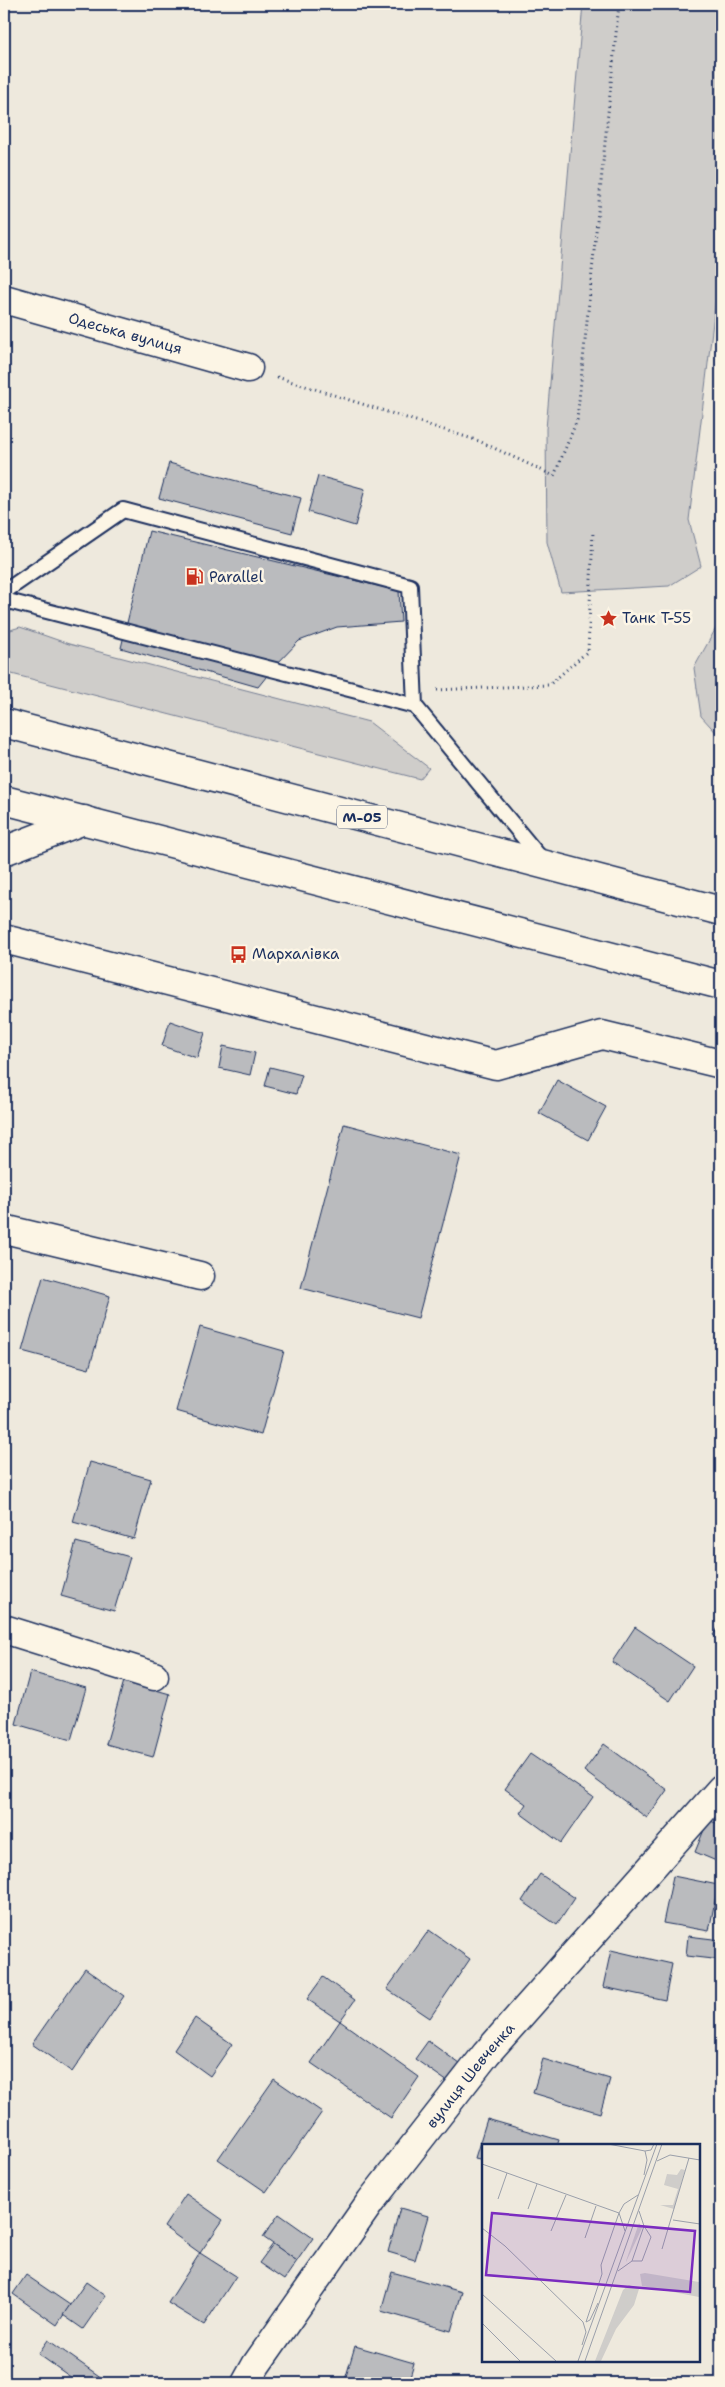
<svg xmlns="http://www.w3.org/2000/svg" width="725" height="2387" font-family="'Shantell Sans',sans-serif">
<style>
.green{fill:#cfcdca;stroke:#757e94}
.building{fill:#babbbe;stroke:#1b2f5e}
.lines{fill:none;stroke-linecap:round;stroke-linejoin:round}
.service-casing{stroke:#1b2f5e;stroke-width:18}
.minor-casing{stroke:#1b2f5e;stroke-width:31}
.trunk-casing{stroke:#1b2f5e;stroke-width:31}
.path{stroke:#1b2f5e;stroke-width:3;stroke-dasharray:1 4;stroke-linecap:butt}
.service{stroke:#fcf5e5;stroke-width:14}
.minor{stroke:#fcf5e5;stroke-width:28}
.trunk{stroke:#fcf5e5;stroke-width:28}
.labels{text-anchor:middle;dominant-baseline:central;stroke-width:5;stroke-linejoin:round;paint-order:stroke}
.shield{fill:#fcf5e5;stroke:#5e6a86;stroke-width:1}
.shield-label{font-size:14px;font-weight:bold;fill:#1b2f5e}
.street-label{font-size:15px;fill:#1b2f5e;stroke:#fcf5e5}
.poi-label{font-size:15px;fill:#1b2f5e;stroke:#fcf5e5;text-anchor:start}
.inset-road{fill:none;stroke:#9a9faa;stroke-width:1}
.view{fill:#7b2cbf;fill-opacity:0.15;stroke:#7b2cbf;stroke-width:2.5}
.inset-edge{fill:none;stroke:#1b2f5e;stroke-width:2.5}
</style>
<rect width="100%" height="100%" fill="#eee9dd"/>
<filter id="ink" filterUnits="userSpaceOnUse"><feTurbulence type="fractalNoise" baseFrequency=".02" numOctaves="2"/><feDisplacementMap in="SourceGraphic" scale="10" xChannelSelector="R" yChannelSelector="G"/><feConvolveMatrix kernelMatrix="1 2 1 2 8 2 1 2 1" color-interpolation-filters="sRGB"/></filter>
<g filter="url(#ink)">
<g class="green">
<polygon points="583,4 721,4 721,256 689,520 701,566 669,586 561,592 547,542 546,429"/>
<polygon points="721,619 721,738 701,716 694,668"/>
<polygon points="20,627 69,644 369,722 429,768 420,779 4,672 4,632"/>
</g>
<g class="building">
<polygon points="169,463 301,498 292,533 159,498"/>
<polygon points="318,476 365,489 355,526 308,512"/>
<polygon points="149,531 399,591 401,622 337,627 299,641 275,666 258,687 121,648"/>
<polygon points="170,1021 205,1033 197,1058 162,1046"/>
<polygon points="223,1046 255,1053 250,1075 219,1068"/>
<polygon points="270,1067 302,1075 296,1094 265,1086"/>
<polygon points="557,1080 606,1107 588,1140 539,1113"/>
<polygon points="344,1124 461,1155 418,1318 301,1288"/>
<polygon points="43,1277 110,1296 89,1369 22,1351"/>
<polygon points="200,1327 284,1351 261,1435 176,1411"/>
<polygon points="90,1462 151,1479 134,1539 73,1522"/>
<polygon points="76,1542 130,1557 114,1611 61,1596"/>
<polygon points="721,1624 721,1641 713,1635"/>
<polygon points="635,1627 693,1666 670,1701 612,1662"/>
<polygon points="30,1672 86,1688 71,1740 16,1724"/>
<polygon points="124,1681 170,1694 153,1757 106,1744"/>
<polygon points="604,1744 667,1790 647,1818 584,1771"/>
<polygon points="530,1754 593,1797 561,1843 520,1813 526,1804 505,1789"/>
<polygon points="708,1820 721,1825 721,1863 695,1852"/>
<polygon points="540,1874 575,1898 557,1925 522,1901"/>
<polygon points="673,1876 718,1885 709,1931 663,1923"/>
<polygon points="429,1930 470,1959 430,2018 387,1989"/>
<polygon points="688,1936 721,1940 721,1960 686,1956"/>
<polygon points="611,1950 672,1964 665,2000 603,1987"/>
<polygon points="85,1968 124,1996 72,2072 32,2044"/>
<polygon points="323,1977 355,2000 340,2021 307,1999"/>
<polygon points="195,2018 232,2044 210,2076 174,2050"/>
<polygon points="340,2021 419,2077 391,2118 311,2063"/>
<polygon points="428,2041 460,2064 448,2082 415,2059"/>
<polygon points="543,2059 610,2079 600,2113 533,2093"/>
<polygon points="274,2079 322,2112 266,2192 218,2159"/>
<polygon points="487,2119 559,2140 557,2146 484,2146 484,2160 475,2158"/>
<polygon points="186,2194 223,2220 200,2253 164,2227"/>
<polygon points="400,2208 428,2216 415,2260 388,2252"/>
<polygon points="279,2214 313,2238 297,2261 263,2237"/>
<polygon points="273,2244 297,2261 284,2280 259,2263"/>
<polygon points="200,2253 236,2276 204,2325 168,2303"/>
<polygon points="392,2272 462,2292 451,2331 381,2311"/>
<polygon points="26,2275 70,2305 57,2325 13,2294"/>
<polygon points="86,2282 106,2296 83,2329 63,2315"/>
<polygon points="48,2340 102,2378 98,2383 79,2383 38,2354"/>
<polygon points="355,2346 414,2363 408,2383 344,2383"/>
</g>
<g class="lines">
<defs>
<g id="service">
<polyline points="4,592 123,510 410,586 415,706"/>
<polyline points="4,600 415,706 543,861"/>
</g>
<g id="minor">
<path id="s1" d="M 4,299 L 248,368"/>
<polyline points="4,851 84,820"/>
<polyline points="4,939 496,1065 602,1035 721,1064"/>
<polyline points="4,1229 200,1276"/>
<polyline points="4,1629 154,1676"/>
<path id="s2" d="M 246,2383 L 256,2365 L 371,2201 L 486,2054 L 721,1789"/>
</g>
<g id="trunk">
<polyline points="4,723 721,911"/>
<polyline points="4,800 721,985"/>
</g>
</defs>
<use href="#service" class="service-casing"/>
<use href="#minor" class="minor-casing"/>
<use href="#trunk" class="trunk-casing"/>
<g class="path">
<polyline points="277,377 479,441 554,476 577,420 619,4"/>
<polyline points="437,690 549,685 588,651 593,531"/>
</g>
<use href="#service" class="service"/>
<use href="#minor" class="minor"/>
<use href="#trunk" class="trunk"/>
</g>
</g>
<defs>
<symbol id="fuel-bare" viewBox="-9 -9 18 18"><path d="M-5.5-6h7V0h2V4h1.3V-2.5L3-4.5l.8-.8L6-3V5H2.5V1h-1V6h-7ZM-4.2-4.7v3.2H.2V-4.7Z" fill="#c8321e" stroke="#fcf5e5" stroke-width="2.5" paint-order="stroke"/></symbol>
<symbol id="sight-bare" viewBox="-9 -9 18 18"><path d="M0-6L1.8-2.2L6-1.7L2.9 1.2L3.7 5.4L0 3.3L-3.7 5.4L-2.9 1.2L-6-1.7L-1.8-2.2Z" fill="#c8321e" stroke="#fcf5e5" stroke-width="2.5" paint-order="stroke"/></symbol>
<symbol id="bus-bare" viewBox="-9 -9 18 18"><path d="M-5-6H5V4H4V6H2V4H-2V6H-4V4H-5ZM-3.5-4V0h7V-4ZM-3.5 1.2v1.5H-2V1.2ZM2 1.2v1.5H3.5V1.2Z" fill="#c8321e" stroke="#fcf5e5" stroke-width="2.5" paint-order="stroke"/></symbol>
</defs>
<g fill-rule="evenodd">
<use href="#fuel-bare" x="182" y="564" width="25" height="25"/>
<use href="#sight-bare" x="596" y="606" width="25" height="25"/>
<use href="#bus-bare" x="226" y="942" width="25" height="25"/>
</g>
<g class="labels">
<rect class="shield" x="337" y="805.5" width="50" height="23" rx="4"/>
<g class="shield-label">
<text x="362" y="817">М-05</text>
</g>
<g class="street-label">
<text stroke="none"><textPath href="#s1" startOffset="126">Одеська вулиця</textPath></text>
<text stroke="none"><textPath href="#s2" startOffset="381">вулиця Шевченка</textPath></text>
</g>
<g class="poi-label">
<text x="209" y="577">Parallel</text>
<text x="622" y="618">Танк Т-55</text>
<text x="252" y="954">Мархалівка</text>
</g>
</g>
<g transform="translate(482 2144)">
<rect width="218" height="218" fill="#eee9dd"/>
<path d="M 199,25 L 203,26 L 192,65 L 178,61 L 191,61 L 196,45 L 182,41 L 185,30 L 195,31 ZM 157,79 L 160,84 L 144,118 L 144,117 ZM 163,129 L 217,138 L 217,153 L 160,142 L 158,130 ZM 147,141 L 157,145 L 152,161 L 134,185 L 119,217 L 113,217 L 141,146 Z" fill="#cfcdca"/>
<path class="inset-road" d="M 126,0 L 163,7 L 169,6 L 172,0M 175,17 L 188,11 L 218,16M 0,20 L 137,69 L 119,121 L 120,130 L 104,178M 162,31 L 165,16 L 163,7M 16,55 L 25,29M 46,65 L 55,40M 191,76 L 218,80M 0,84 L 23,102 L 101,178M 69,87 L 84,51M 143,87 L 137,69 L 142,60 L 156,51M 103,94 L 114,62M 180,105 L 207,14M 150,117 L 160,117 L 169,93 L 162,82M 136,127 L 150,117 L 162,82 L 157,67M 0,150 L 74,217M 104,178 L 108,176 L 116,159M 0,179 L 38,217M 100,201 L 104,188 L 101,178M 96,217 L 175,0M 103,217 L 180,0"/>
<path class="view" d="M 10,69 L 213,87 L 208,148 L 4,131 Z"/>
<rect width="218" height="218" class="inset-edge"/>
</g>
<rect width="725" height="2387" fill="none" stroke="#fcf5e5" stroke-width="20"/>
<rect x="10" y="10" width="705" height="2367" fill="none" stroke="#1b2f5e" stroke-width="2" filter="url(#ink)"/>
</svg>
